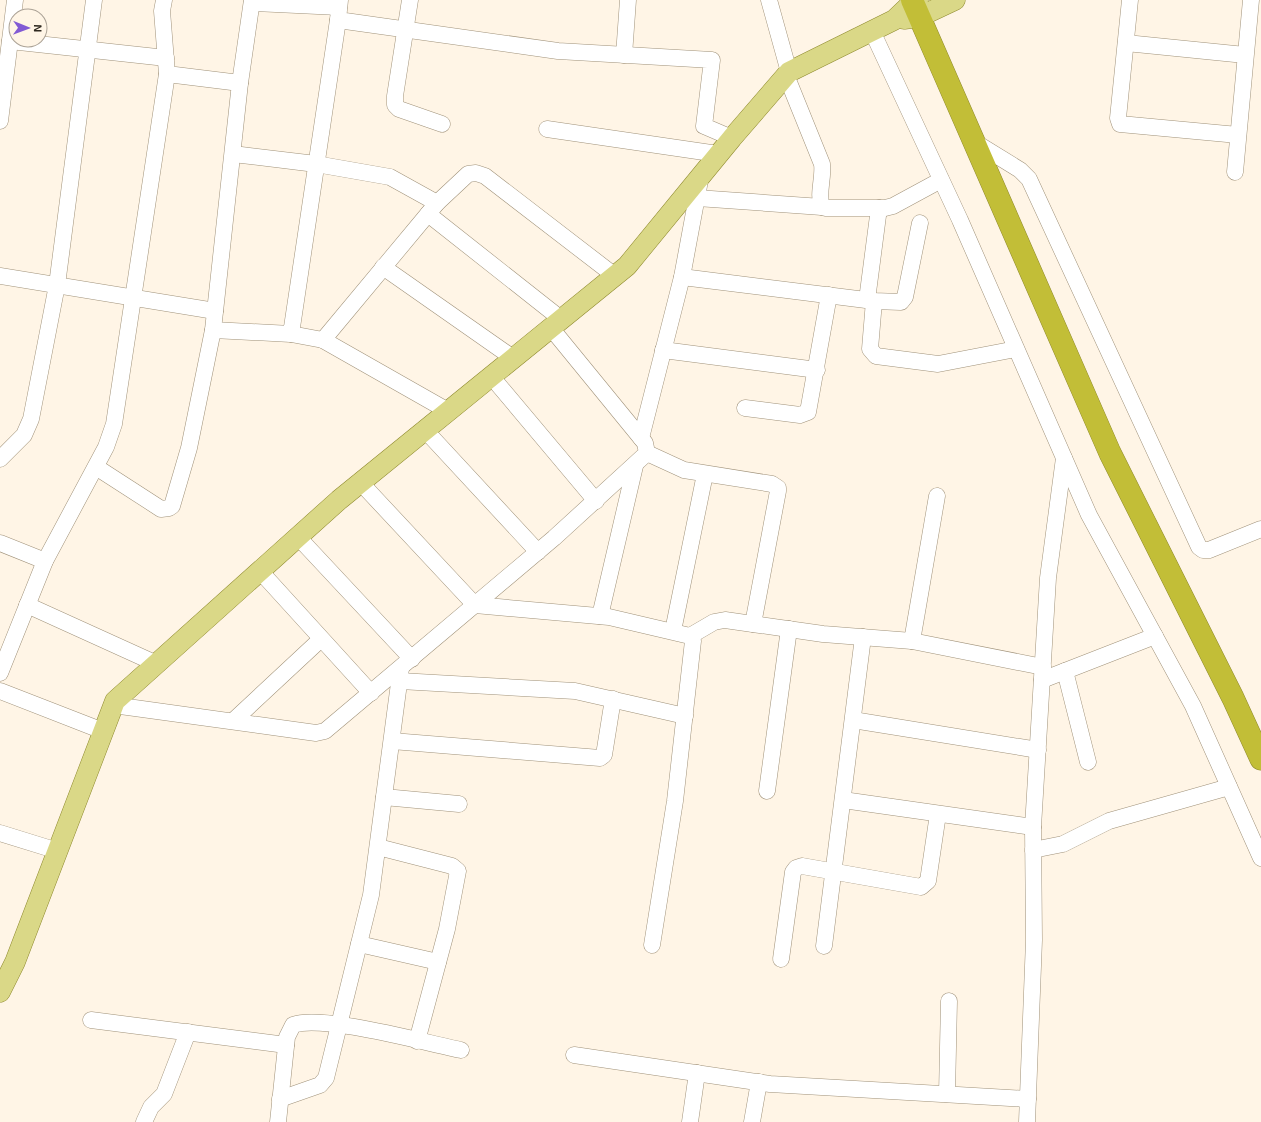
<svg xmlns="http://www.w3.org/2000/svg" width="1261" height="1122" font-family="'Exo 2',sans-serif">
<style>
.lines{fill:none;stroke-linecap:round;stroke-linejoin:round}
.minor-casing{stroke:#a0927a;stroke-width:17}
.major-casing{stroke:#8f8a2f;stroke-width:21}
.highway-casing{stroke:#8f8a2f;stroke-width:23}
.minor{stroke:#fff;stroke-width:16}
.major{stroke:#dad887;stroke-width:20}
.highway{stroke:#c2be37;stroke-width:22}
</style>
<rect width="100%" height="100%" fill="#fff5e6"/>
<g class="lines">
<defs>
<g id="minor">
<polyline points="164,0 162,11 167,74 240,83 252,0"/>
<polyline points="340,0 338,20 558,51 712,60 704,126 732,138"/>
<polyline points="410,0 395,96 395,105 399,109 442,124"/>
<polyline points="769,0 789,72"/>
<polyline points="1130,0 1118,118 1120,124 1238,135"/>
<polyline points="252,3 339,7"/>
<polyline points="872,31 960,220 1089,515 1193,706 1261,858"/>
<polyline points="10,41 166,58"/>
<polyline points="1126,43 1245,55"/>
<polyline points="624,55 628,0"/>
<path d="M 786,75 L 822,164 C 824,177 817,194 822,207 L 826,208 L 885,208 L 893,206 L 941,180"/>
<polyline points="240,83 213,330 291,334 338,20"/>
<polyline points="0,121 15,0"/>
<polyline points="547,129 718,154"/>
<polyline points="973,141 1020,170 1029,179 1199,547 1203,550 1209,550 1261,529"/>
<polyline points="233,154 316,164 390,177 437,203"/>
<polyline points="1235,172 1251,0"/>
<polyline points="697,198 822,207"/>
<polyline points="428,214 561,319"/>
<polyline points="383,267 513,358"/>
<polyline points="0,276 215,311"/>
<polyline points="682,277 874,301 901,302 905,297 920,223"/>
<polyline points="867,300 879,208"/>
<polyline points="874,301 870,349 876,356 938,364 1016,349"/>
<polyline points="291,334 323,340 448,411"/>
<polyline points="323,340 437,203 468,174 476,173 485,176 615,276"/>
<polyline points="663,350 817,370"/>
<polyline points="491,376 596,501"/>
<polyline points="745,408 800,415 808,412 829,295"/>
<polyline points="425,430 538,552"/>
<polyline points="641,438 682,277 701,175"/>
<polyline points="647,453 684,470 772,484 778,488 778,491 753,624"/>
<polyline points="0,459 24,435 31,419 57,285 94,0"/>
<polyline points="96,467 161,509 169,508 172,506 189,448 213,330"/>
<polyline points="361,483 475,605 609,617 690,636 693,641 675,801 652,945"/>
<polyline points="298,537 412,659"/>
<polyline points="0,543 45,561"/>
<polyline points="260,571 371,693"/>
<polyline points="27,605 157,664"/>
<polyline points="600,616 635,466"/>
<polyline points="673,631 705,474"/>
<polyline points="690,636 714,622 725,620 823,634 912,641 1043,667"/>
<polyline points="912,641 937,496"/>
<polyline points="1065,671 1088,762"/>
<polyline points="0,673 45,561 106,447 114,424 167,74"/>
<polyline points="1042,680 1155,636"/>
<polyline points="400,681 575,691 685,716"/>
<polyline points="0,691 103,731"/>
<polyline points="113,705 316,733 325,731 554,538 647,453 645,443 551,328"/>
<polyline points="853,720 1038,750"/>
<polyline points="233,721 321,639"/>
<polyline points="392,741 600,758 604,755 613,699"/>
<polyline points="767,791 789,629"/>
<polyline points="384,797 459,804"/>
<polyline points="843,800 1033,827"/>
<polyline points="0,833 58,851"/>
<polyline points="378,847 452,866 458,871 447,929 417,1041"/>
<polyline points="1033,850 1063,844 1109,821 1229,787"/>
<polyline points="359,944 438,962"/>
<polyline points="824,946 863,637"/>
<polyline points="781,959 793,872 796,868 802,866 921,887 928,881 938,814"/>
<polyline points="91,1020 286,1045"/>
<polyline points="574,1055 770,1084 1028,1099"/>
<polyline points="947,1094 949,1001"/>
<polyline points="280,1099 320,1085 326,1078 371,895 401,668"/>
<polyline points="144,1122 151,1107 164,1094 188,1032"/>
<path d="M 278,1122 L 287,1037 L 293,1025 C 322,1014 426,1043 461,1050"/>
<polyline points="690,1122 697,1073"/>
<polyline points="752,1122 759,1082"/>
<polyline points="1027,1122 1034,940 1033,827 1048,578 1064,458"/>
</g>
<g id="major">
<polyline points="904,19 919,17 955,0"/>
<polyline points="0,992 15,962 115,701 339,500 627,266 732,138 789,72 894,20 913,2 918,0"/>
</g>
<polyline id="highway" points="912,0 1110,453 1233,698 1261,759"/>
</defs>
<use href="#minor" class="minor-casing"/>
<use href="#major" class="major-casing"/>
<use href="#highway" class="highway-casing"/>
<use href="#minor" class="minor"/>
<use href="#major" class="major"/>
<use href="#highway" class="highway"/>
</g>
<g transform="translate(28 28) rotate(91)"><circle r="19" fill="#fff5e6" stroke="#aca397"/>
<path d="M0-3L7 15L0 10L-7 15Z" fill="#825ad4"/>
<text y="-6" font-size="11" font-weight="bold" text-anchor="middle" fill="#2f2920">N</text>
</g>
</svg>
